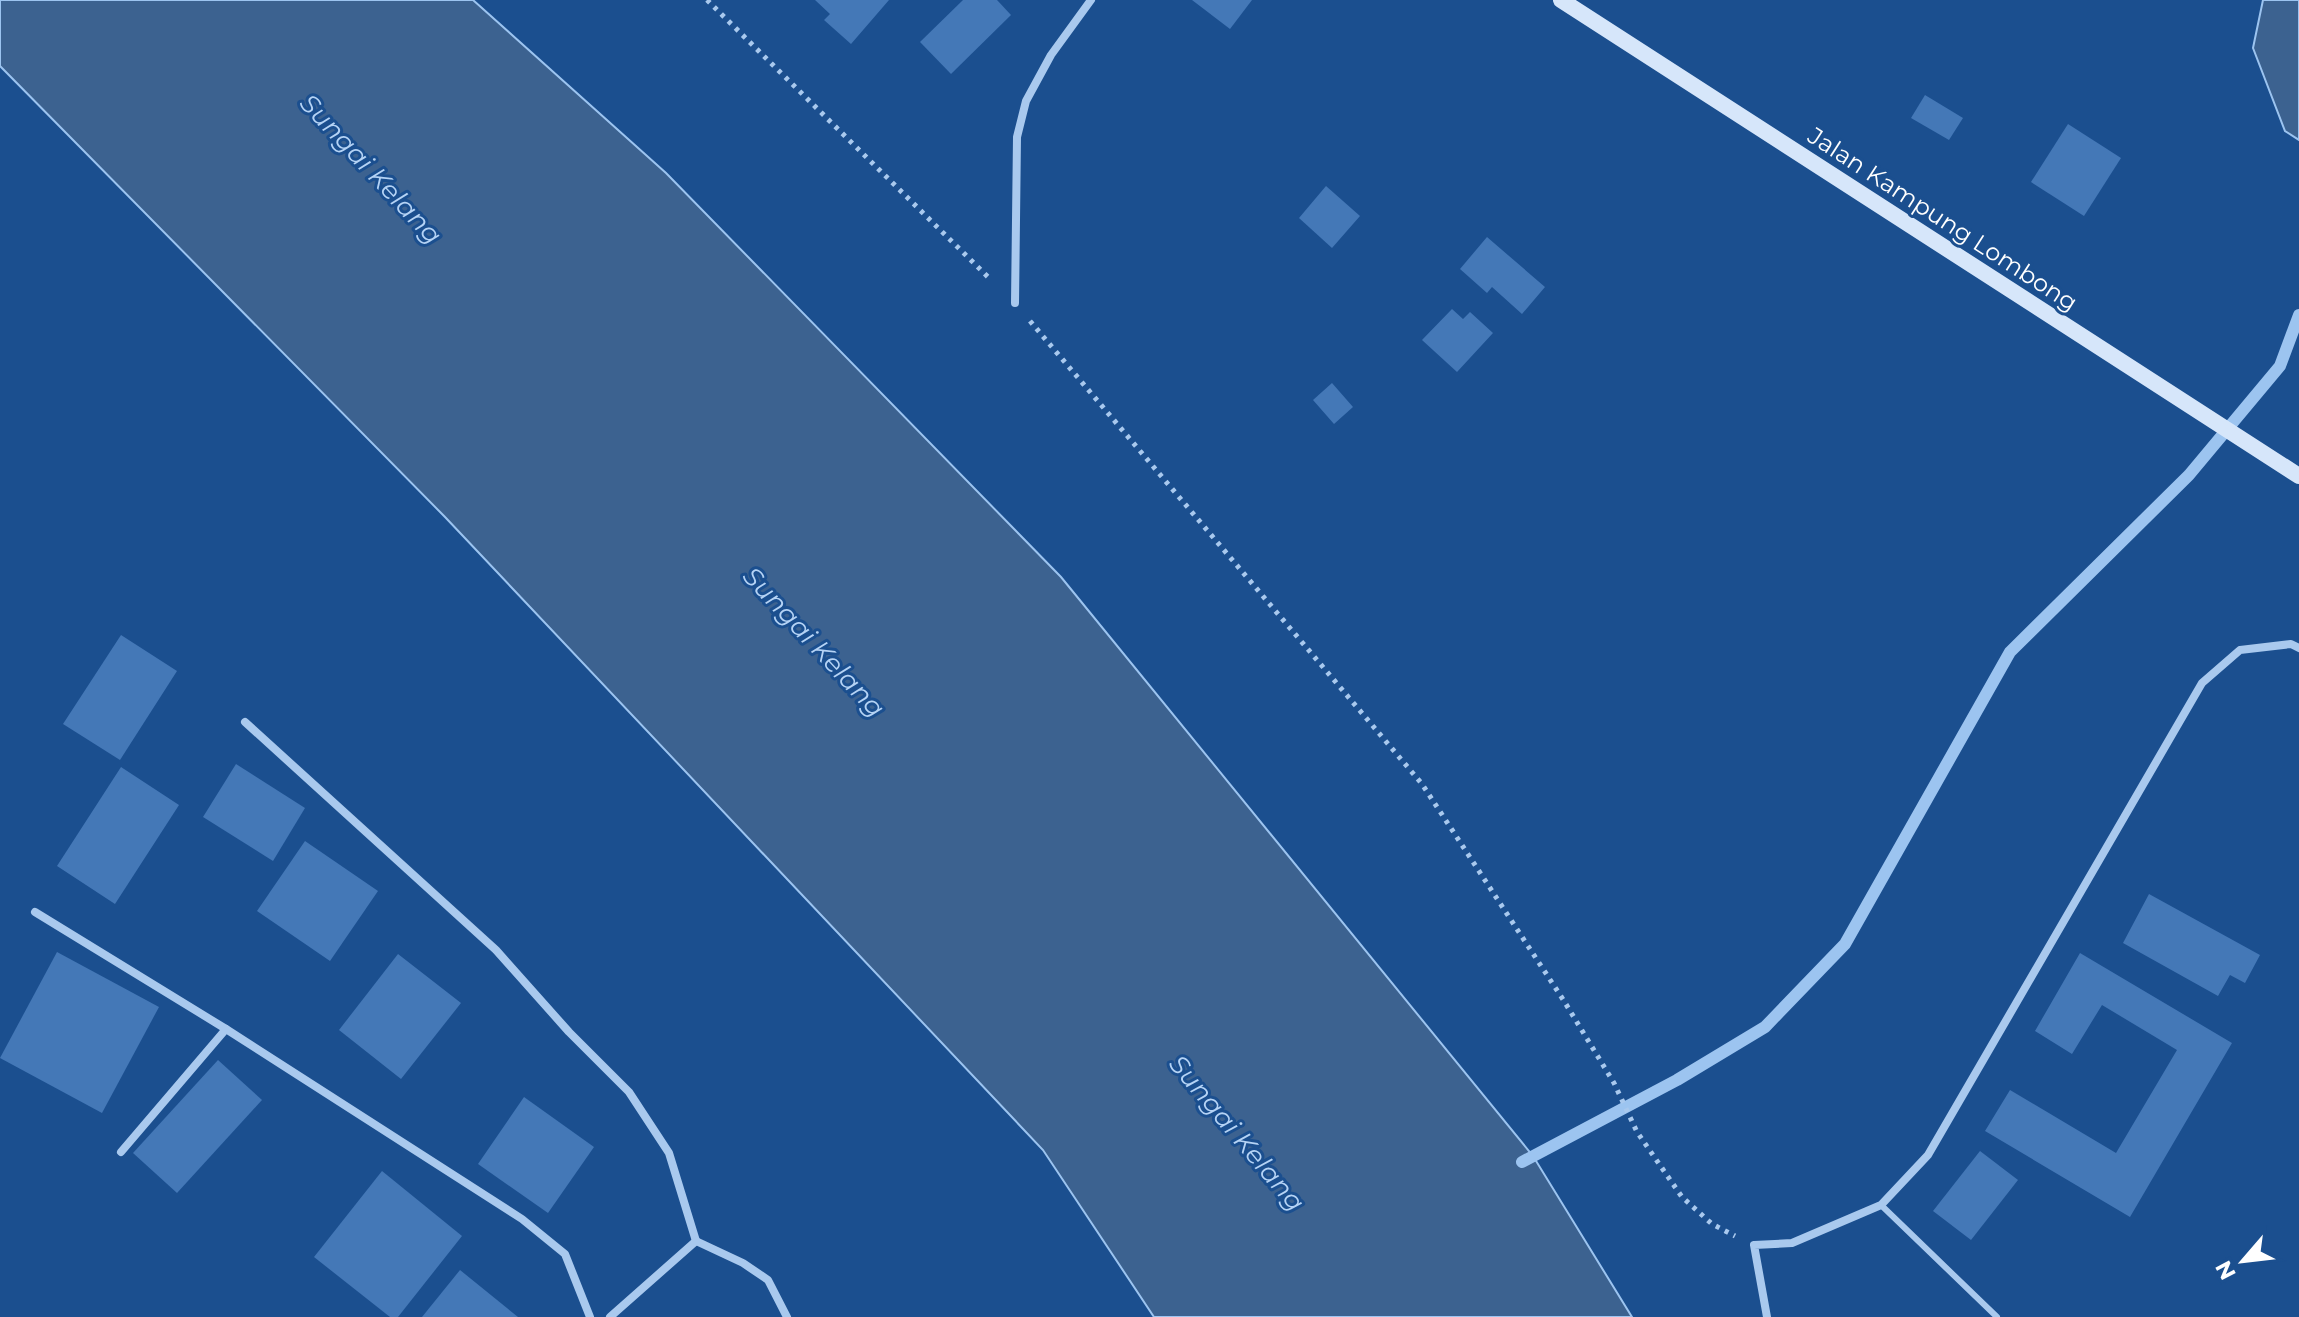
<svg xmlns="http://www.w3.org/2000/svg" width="2299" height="1317" font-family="Montserrat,sans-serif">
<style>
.water{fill:#3c6290;stroke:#9cc4f0;stroke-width:2}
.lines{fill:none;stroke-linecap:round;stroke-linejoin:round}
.stream{stroke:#9cc4f0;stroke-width:12}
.building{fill:#4478b7}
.path{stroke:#a9c9ee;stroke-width:5;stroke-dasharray:4 6;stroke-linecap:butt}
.lane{stroke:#a9c9ee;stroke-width:6}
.street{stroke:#a9c9ee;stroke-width:8}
.secondary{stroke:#d6e6fa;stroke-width:16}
.labels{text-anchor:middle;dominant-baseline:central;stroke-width:6;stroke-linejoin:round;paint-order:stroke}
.street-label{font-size:24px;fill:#fff;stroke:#1b4f8f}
.water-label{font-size:26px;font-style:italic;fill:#b5d3f5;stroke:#1b4f8f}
</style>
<rect width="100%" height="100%" fill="#1b4f8f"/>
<g class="water">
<polygon points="0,0 473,0 666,173 1061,577 1533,1156 1632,1317 1154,1317 1043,1150 445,517 0,66"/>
<polygon points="2263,0 2299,0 2299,140 2285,131 2253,48"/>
</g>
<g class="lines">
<polyline class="stream" points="1522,1162 1677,1080 1765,1027 1845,944 2010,652 2189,475 2280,366 2299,315"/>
</g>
<g class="building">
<polygon points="815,0 889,0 851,44 824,20 830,14"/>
<polygon points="963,0 997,0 1011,15 951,74 920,42"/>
<polygon points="1192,0 1252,0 1230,29"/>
<polygon points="1925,95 1963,118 1949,140 1911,118"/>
<polygon points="2068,124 2121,158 2084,216 2031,182"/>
<polygon points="1326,186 1360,216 1332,248 1299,218"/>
<polygon points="1487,237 1545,287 1522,314 1492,287 1487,293 1460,269"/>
<polygon points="1452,309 1463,319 1470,312 1493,333 1457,372 1422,340"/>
<polygon points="1332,383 1353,407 1334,424 1313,400"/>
<polygon points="121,635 177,671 120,760 63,724"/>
<polygon points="236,764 305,808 273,861 203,817"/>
<polygon points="121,767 179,805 115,904 57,866"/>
<polygon points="305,841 378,891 330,961 257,911"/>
<polygon points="2149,894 2260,955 2245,983 2230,975 2218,996 2123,943"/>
<polygon points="57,952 159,1007 102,1113 0,1058"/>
<polygon points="2080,953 2232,1043 2130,1217 1985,1131 2010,1090 2116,1153 2177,1050 2102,1005 2072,1054 2035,1031"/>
<polygon points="398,954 461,1003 401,1079 339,1030"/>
<polygon points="218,1060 262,1100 177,1193 133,1153"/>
<polygon points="524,1097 594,1147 548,1213 478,1164"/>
<polygon points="1980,1151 2018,1180 1971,1240 1933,1211"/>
<polygon points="382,1171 462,1236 398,1317 390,1317 314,1257"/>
<polygon points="460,1270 518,1317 422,1317"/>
</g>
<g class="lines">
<g class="path">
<polyline points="707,0 990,279"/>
<polyline points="1030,321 1422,784 1564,1001 1614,1083 1637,1132 1682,1197 1712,1224 1735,1236"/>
</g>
<polyline class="lane" points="1881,1205 1997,1317"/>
<g class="street">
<polyline points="1015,303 1017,137 1026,101 1051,55 1091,0"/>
<polyline points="245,722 496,950 569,1032 629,1092 669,1153 696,1241"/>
<polyline points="35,912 226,1029 522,1219 565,1254 590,1317"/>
<polyline points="121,1152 226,1029"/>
<polyline points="696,1241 743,1263 768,1280 787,1317"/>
<polyline points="610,1317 696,1241"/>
<polyline points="1767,1317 1754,1245 1792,1243 1881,1205 1928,1155 2202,683 2240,650 2291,644 2299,648"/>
</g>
<polyline class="secondary" points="1561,0 2299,476"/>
</g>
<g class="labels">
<g class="street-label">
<text transform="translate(1943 219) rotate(33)">Jalan Kampung Lombong</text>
</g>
<g class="water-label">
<text transform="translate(371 169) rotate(47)">Sungai Kelang</text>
<text transform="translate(814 642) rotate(47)">Sungai Kelang</text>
<text transform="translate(1237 1133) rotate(50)">Sungai Kelang</text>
</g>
</g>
<g transform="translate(2243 1261) rotate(242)" stroke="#1b4f8f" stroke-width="6" paint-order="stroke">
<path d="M0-6L14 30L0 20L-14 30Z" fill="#ffffff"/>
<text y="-12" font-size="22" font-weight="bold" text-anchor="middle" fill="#ffffff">N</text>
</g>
</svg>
